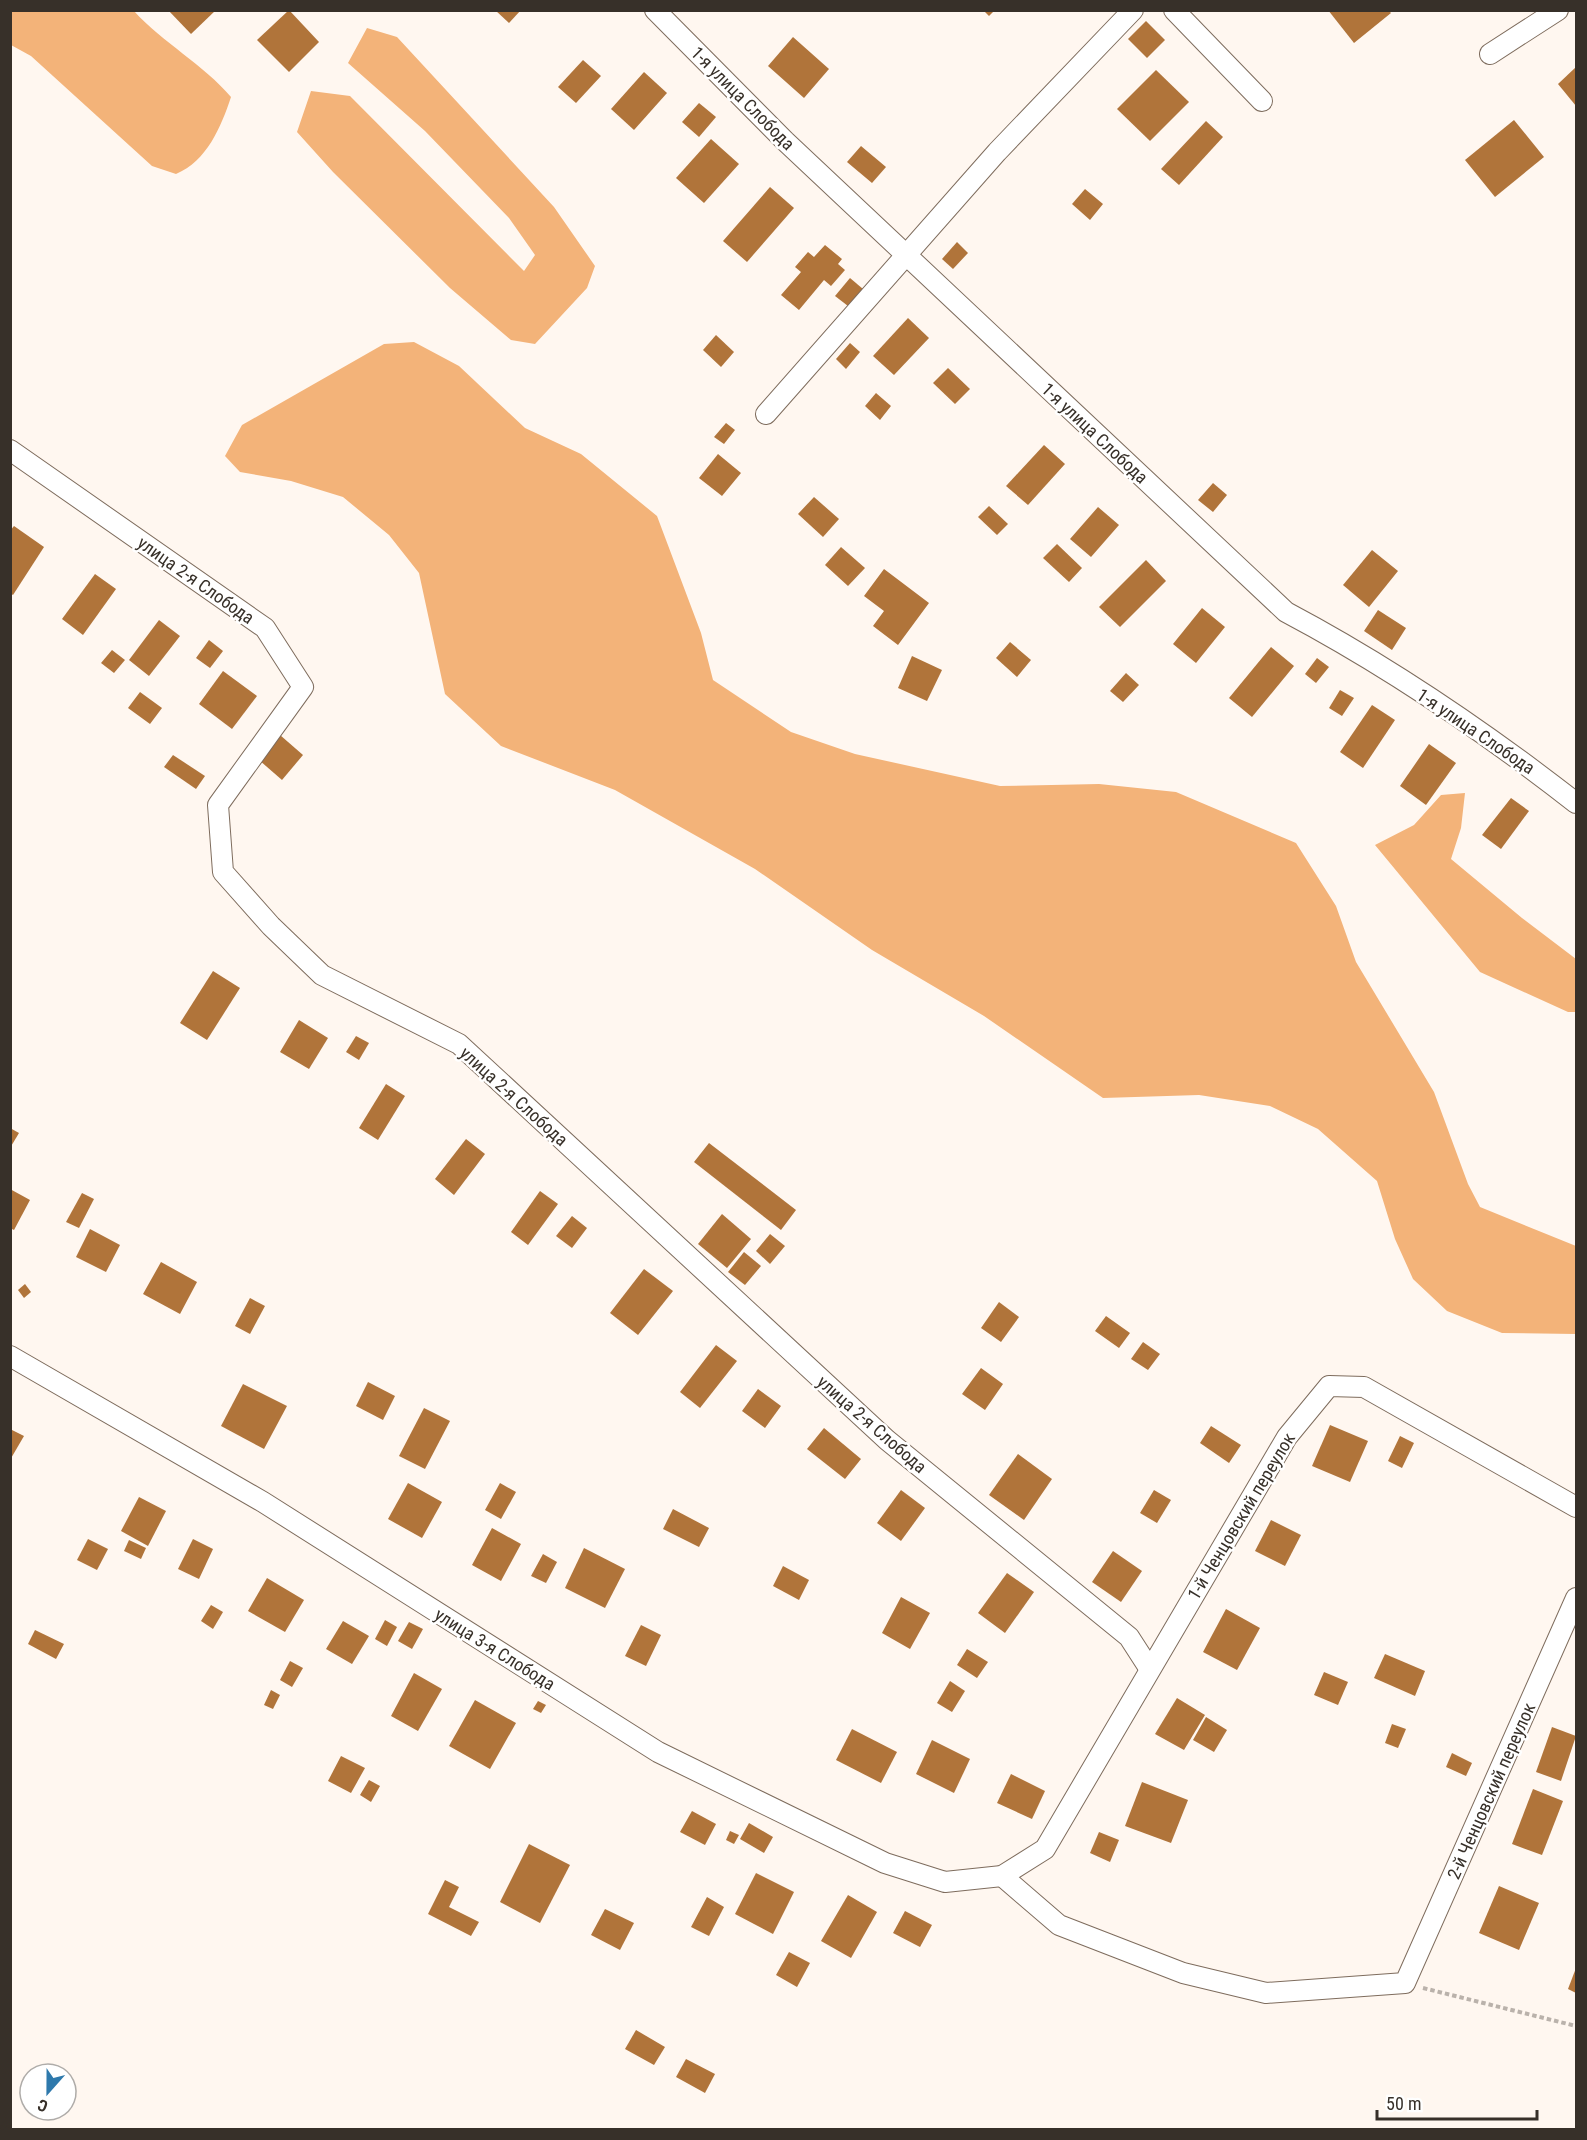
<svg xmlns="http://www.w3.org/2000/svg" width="1587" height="2140" font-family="'Roboto Condensed',sans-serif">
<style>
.forest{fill:#f3b379}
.building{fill:#b0743a}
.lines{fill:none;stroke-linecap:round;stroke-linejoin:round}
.minor-casing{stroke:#7e6c5d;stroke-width:22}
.path{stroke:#bab2ab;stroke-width:4;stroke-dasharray:4.5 3;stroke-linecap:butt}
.minor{stroke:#fff;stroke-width:20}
.labels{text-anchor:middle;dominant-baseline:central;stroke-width:5;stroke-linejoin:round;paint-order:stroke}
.street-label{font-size:18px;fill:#373029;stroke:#fff}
</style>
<rect width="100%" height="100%" fill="#fff7f0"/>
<g class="forest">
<path d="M 11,10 L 134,11 C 163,43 203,64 231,97 C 221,127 207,161 176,174 L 152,166 L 31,56 L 11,45 Z"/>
<polygon points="367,28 397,37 554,207 595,266 587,288 535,344 511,340 450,288 333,172 297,132 311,91 350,96 524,271 535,255 509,218 425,131 348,63"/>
<polygon points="414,342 459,366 525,428 581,454 657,516 701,633 713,680 791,732 855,754 1000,786 1099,784 1176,792 1296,843 1336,906 1356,962 1434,1092 1468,1184 1480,1207 1576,1246 1576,1334 1502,1333 1447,1311 1413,1279 1395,1239 1377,1181 1318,1129 1270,1106 1199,1095 1103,1098 984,1016 872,950 755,869 615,790 501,746 445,694 419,573 389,535 343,497 291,481 240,472 225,456 242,425 384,344"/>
<polygon points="1465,793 1461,828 1451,859 1522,918 1576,959 1576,1012 1568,1012 1480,972 1375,845 1414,825 1441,795"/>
</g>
<g class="building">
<polygon points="168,10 216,10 191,34"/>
<polygon points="289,10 319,42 289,72 257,40"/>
<polygon points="495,10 521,10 509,23"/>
<polygon points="983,10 995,10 989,16"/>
<polygon points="1328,10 1388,10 1391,13 1354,43"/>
<polygon points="1146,21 1165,40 1147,58 1128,39"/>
<polygon points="793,37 829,69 804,98 768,66"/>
<polygon points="583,60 601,76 576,103 558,87"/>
<polygon points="1576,67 1576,106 1558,84"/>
<polygon points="1156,70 1189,102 1150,141 1117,109"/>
<polygon points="644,72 667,93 634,130 611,109"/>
<polygon points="699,103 716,117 699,137 682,122"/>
<polygon points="1514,120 1544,157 1495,197 1465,160"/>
<polygon points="1206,121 1223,137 1179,185 1161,169"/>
<polygon points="711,139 739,164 704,203 676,178"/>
<polygon points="861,146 886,167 872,183 847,162"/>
<polygon points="770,187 794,208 747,262 723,241"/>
<polygon points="1085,189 1103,204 1090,220 1072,204"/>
<polygon points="957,242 968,253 953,269 942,259"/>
<polygon points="825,245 842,259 838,264 845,270 831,286 824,280 799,310 781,295 801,272 795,267 808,252 814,257"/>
<polygon points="850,278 863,289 848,306 835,296"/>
<polygon points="908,318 929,338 894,375 873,356"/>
<polygon points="716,335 734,352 721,367 703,350"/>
<polygon points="850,343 860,352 846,369 836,359"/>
<polygon points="948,368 970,389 955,404 933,383"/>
<polygon points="876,393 891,406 880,420 865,406"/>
<polygon points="726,423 735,430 724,444 714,437"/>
<polygon points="1044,445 1065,464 1028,505 1006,486"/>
<polygon points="718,454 741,473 722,496 699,478"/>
<polygon points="1213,483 1227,495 1213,512 1198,500"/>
<polygon points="814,497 839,519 823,537 798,514"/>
<polygon points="989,506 1008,524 997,535 978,517"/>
<polygon points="1098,507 1119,525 1091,557 1070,539"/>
<polygon points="14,526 44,547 13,595 10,593 10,531"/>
<polygon points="1057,544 1082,568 1069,582 1043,558"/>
<polygon points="841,547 865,568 848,586 825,565"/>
<polygon points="1372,550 1398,571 1369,607 1343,585"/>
<polygon points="1146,560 1166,581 1120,627 1099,607"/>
<polygon points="884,569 929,603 898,645 873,626 884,611 864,596"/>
<polygon points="95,574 116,589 83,635 62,619"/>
<polygon points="1202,608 1225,627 1196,663 1173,644"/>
<polygon points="1378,610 1406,628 1392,650 1364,631"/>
<polygon points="159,620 180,636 149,676 129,660"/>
<polygon points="209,640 223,651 210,668 196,658"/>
<polygon points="1010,642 1031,660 1017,677 996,658"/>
<polygon points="1271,647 1294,666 1252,717 1229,698"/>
<polygon points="112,650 125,660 114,673 101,663"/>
<polygon points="912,656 942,670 927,701 898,688"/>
<polygon points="1317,658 1329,667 1316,683 1305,674"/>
<polygon points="223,671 257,696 232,729 199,704"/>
<polygon points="1126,673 1139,685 1123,702 1110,691"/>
<polygon points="1340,690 1354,698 1342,716 1329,708"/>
<polygon points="140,692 162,708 150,724 128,708"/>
<polygon points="1372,705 1395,720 1363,768 1340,752"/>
<polygon points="280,735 303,755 282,780 259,760"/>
<polygon points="1429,744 1456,763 1426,805 1400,786"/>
<polygon points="173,755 205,776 196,789 164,767"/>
<polygon points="1511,798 1529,811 1501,849 1482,835"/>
<polygon points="213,971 240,988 207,1040 180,1023"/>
<polygon points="299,1020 328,1038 309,1069 280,1052"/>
<polygon points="356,1036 369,1043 359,1060 346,1052"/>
<polygon points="386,1084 405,1096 378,1140 359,1128"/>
<polygon points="10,1128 19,1133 10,1148"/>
<polygon points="466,1139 485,1154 454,1195 435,1179"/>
<polygon points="709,1143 796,1210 781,1230 694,1162"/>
<polygon points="10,1189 30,1200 14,1230 10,1228"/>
<polygon points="540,1191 558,1204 528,1245 511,1232"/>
<polygon points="82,1193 94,1199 79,1228 66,1222"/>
<polygon points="722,1214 751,1239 727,1268 698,1244"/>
<polygon points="572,1216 587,1228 572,1248 556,1236"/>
<polygon points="90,1229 120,1245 106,1272 76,1257"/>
<polygon points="770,1234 785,1246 770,1264 756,1251"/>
<polygon points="744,1252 761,1266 745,1285 728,1272"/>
<polygon points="161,1262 197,1282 180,1314 143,1294"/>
<polygon points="644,1269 673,1291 638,1335 610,1313"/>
<polygon points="25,1284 31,1292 24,1298 18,1290"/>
<polygon points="250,1298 265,1306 250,1334 235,1326"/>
<polygon points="999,1302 1019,1317 1001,1342 981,1328"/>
<polygon points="1106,1316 1130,1333 1119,1348 1095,1331"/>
<polygon points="1143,1342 1160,1354 1148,1370 1131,1359"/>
<polygon points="716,1345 737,1361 700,1408 680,1392"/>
<polygon points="981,1368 1003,1384 985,1410 962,1394"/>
<polygon points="368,1382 395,1396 383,1420 356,1406"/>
<polygon points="243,1384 287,1406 264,1449 221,1426"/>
<polygon points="758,1389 781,1406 765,1428 742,1411"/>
<polygon points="424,1408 450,1421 425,1469 399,1456"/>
<polygon points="1330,1425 1368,1441 1350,1482 1312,1466"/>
<polygon points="1211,1426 1241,1445 1229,1463 1200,1443"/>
<polygon points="824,1428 861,1459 845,1479 807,1449"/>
<polygon points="10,1429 24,1436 10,1460"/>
<polygon points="1400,1436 1414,1443 1402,1468 1388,1461"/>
<polygon points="1018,1454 1052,1479 1024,1520 989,1495"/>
<polygon points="408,1483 442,1502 422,1538 388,1519"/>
<polygon points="500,1483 516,1492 501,1519 485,1510"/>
<polygon points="901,1490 925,1508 901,1541 877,1523"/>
<polygon points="1154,1490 1171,1500 1157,1523 1140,1513"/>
<polygon points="139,1497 166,1511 148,1546 121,1531"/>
<polygon points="673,1509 709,1528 699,1547 663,1529"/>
<polygon points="1271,1520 1301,1535 1285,1566 1255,1551"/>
<polygon points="492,1528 521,1544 501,1581 472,1565"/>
<polygon points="88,1539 108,1549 97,1570 77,1560"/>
<polygon points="193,1539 213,1549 199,1579 178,1569"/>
<polygon points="129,1540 146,1548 141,1559 124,1551"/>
<polygon points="584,1548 625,1569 605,1608 565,1588"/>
<polygon points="1113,1551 1142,1571 1121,1602 1092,1582"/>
<polygon points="543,1554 557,1562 546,1583 531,1576"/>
<polygon points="783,1566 809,1580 799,1600 773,1586"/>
<polygon points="1007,1573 1034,1592 1005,1633 978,1613"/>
<polygon points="267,1578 304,1600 285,1632 248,1611"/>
<polygon points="901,1597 930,1613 910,1649 882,1633"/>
<polygon points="211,1605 223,1612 213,1629 201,1621"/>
<polygon points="1226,1609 1260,1628 1237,1670 1203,1652"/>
<polygon points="385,1620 397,1627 387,1646 375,1639"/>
<polygon points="343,1621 369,1636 352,1664 326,1649"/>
<polygon points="409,1622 423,1629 412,1649 398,1641"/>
<polygon points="641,1625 661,1635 646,1666 625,1656"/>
<polygon points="35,1630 64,1644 56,1659 28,1644"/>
<polygon points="967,1649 988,1662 977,1678 957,1665"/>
<polygon points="1385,1654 1425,1671 1415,1696 1374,1678"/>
<polygon points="290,1661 303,1668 292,1687 280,1680"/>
<polygon points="1324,1672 1348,1682 1338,1705 1314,1695"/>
<polygon points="414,1673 442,1689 418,1731 391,1716"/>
<polygon points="950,1681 965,1691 952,1712 937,1703"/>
<polygon points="271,1690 280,1695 273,1709 264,1705"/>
<polygon points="1177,1698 1205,1715 1184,1750 1155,1734"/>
<polygon points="475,1700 516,1723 490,1769 449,1746"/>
<polygon points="538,1701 546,1705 541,1713 533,1709"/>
<polygon points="1206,1717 1227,1730 1214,1752 1193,1740"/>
<polygon points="1392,1724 1406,1729 1398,1748 1385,1743"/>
<polygon points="1552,1727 1576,1736 1561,1781 1536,1772"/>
<polygon points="852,1729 897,1752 881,1783 836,1760"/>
<polygon points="932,1740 970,1759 954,1793 916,1774"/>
<polygon points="1452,1753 1472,1763 1466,1776 1446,1767"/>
<polygon points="341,1756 365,1768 351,1793 328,1781"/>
<polygon points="1011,1774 1045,1791 1032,1819 997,1803"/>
<polygon points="369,1780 380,1786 371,1802 360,1795"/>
<polygon points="1142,1782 1188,1800 1171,1843 1125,1826"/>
<polygon points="1533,1789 1563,1801 1542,1855 1512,1844"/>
<polygon points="692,1811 716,1824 705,1845 680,1832"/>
<polygon points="749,1823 773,1837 764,1853 740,1839"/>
<polygon points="730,1831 739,1835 734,1844 726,1840"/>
<polygon points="1099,1832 1119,1840 1110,1862 1090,1853"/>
<polygon points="529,1844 570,1865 540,1923 500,1902"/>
<polygon points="756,1873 794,1892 773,1934 735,1914"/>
<polygon points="445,1880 459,1887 449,1907 479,1922 471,1936 428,1914"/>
<polygon points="1499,1886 1539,1903 1519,1950 1479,1933"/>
<polygon points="848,1895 877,1912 851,1958 821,1941"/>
<polygon points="707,1897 724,1907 709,1936 691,1927"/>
<polygon points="605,1909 634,1923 620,1950 591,1935"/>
<polygon points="905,1911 932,1925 920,1947 893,1933"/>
<polygon points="789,1952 810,1963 797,1987 776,1975"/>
<polygon points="1576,1968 1576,1993 1568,1989"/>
<polygon points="636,2030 665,2047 654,2065 625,2049"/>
<polygon points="686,2059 715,2074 705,2093 676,2077"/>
</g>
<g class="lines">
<defs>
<g id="minor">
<path d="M 655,10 L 785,141 L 1286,612 C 1388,666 1485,732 1576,803"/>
<polyline points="1174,10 1262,101"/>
<polyline points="1490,54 1558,10"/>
<polyline points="766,414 997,152 1133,10"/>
<polyline points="10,450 265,628 303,687 218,805 223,872 271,926 322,975 459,1044 887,1440 1129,1637 1149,1668"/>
<polyline points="10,1356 263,1502 658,1752 885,1863 945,1882 1002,1876 1045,1849 1287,1437 1329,1386 1364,1387 1576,1507"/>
<polyline points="1002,1876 1059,1925 1183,1973 1266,1993 1405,1983 1576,1598"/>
</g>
</defs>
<use href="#minor" class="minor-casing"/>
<polyline class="path" points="1423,1988 1576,2026"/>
<use href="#minor" class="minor"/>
</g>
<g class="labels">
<g class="street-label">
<text transform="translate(743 98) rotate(45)">1-я улица Слобода</text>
<text transform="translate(1095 433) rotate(43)">1-я улица Слобода</text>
<text transform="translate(196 580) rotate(35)">улица 2-я Слобода</text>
<text transform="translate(1476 731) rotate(34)">1-я улица Слобода</text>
<text transform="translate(514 1096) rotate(42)">улица 2-я Слобода</text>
<text transform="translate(872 1424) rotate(41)">улица 2-я Слобода</text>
<text transform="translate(1241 1516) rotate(-59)">1-й Ченцовский переулок</text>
<text transform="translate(495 1649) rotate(32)">улица 3-я Слобода</text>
<text transform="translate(1491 1791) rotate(-66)">2-й Ченцовский переулок</text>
</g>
</g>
<rect width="1587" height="2140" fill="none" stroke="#373029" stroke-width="24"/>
<g transform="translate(48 2092) rotate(201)"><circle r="28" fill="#ffffff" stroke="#afaca9" stroke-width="1.5"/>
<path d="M0-4.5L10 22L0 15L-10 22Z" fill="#2e79ac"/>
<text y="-9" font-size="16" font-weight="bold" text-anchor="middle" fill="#373029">С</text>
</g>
<path d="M1377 2110v9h160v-9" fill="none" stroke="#373029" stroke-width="3"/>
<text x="1386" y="2110" font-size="18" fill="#373029" stroke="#ffffff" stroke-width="4.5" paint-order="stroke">50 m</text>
</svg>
